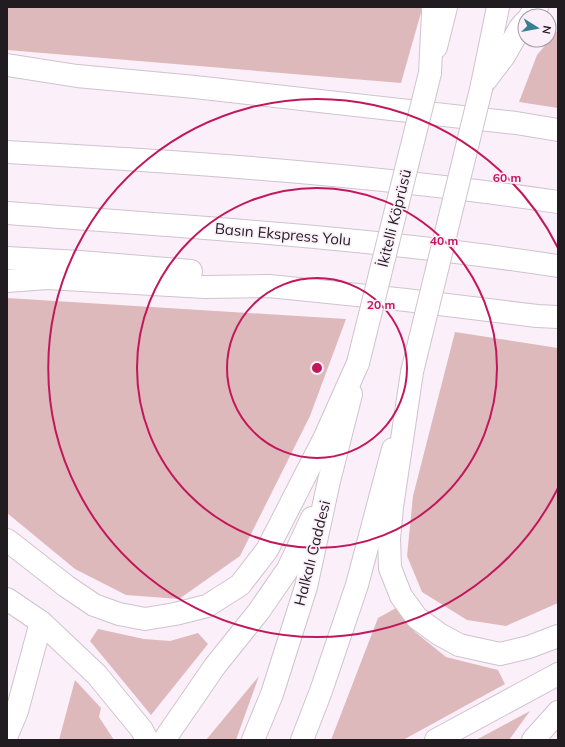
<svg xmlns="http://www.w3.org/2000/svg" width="565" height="747" font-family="Mulish,sans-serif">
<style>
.grass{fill:#deb9bb}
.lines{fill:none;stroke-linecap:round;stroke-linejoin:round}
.major-casing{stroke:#cfc3ce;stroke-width:24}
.highway-casing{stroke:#cfc3ce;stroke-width:24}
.major{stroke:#fff;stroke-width:22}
.highway{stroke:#fff;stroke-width:22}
.major-bridge-casing{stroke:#cfc3ce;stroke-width:24;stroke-linecap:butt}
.major-bridge{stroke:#fff;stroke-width:22}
.ring{fill:none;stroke:#c2185b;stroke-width:2}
.labels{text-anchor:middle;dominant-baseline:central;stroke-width:3.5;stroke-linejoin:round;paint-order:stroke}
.street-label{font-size:15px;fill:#201c20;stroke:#fbeffa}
.centre{fill:#c2185b;stroke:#fbeffa;stroke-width:2}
.ring-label{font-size:12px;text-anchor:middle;font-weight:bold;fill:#c2185b;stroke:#fbeffa;stroke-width:3.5;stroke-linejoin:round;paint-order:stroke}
</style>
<rect width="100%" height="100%" fill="#fbeffa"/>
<g class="grass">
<polygon points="7,7 421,7 422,9 401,83 7,50"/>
<polygon points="558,30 558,108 519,102 537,55"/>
<polygon points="7,298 346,319 310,416 240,556 179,599 126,595 75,569 7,513"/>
<polygon points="455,332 558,348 558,603 506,626 467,620 422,592 407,556 413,496"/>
<polygon points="396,608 415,632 446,657 498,670 505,684 403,740 331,740 378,618"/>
<polygon points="98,629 144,639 170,641 198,633 208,644 151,715 90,641"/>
<polygon points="259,676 236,740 206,740"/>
<polygon points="75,680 101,708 99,717 114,740 59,740"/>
<polygon points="530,711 509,740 476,740"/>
</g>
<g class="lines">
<defs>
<g id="major">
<polyline points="436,47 446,7"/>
<polyline points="482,85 498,7"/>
<polyline points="7,599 41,622 97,675 142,730 147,740"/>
<polyline points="7,735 17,711 41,622"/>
<polyline points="164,740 215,666 259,611 288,569 312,518"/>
<polyline points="253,740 272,694 306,587 329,481 351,394"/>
<polyline points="302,740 321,691 357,585 393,449"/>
</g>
<g id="highway">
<polyline points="530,16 537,7"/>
<polyline points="7,65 77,76 195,87 516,123 558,130"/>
<polyline points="430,73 433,13 433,7"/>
<polyline points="482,85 504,56 520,28 525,22"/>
<path d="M 7,152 C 191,162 375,175 558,202"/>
<path d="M 7,213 C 191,227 376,238 558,266"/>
<polyline points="7,258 80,262 191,271"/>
<polyline points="7,281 47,278 205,287 269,286 406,300 537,316 558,317"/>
<polyline points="412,372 392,507 389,539 390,568 401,596 417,618 439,634 459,645 500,654 529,647 558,636"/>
<polyline points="7,540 66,586 94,605 119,614 145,619 175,614 207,606 240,585 267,550 325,437 358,363"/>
<polyline points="436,740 558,674"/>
<polyline points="533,740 558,712"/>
</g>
</defs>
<use href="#major" class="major-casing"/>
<use href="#highway" class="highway-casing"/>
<use href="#major" class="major"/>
<use href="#highway" class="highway"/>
<defs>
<g id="major-bridge">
<polyline points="358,363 430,73"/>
<polyline points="412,372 482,85"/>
</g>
</defs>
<use href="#major-bridge" class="major-bridge-casing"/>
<use href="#major-bridge" class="major-bridge"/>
</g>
<g class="ring">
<circle cx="317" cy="368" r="90"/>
<circle cx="317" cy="368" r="180"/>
<path d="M558 488A269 269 0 1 1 558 248"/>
</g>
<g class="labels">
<g class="street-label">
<text transform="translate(394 218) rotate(-76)">İkitelli Köprüsü</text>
<text transform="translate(283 234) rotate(5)">Basın Ekspress Yolu</text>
<text transform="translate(312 553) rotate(-76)">Halkalı Caddesi</text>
</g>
</g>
<circle cx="317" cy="368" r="6" class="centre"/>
<g class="ring-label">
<text x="507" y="182">60 m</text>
<text x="444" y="245">40 m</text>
<text x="381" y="309">20 m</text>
</g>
<rect width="565" height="747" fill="none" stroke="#201c20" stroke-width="16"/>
<g transform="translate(537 28) rotate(101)"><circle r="19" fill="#fbeffa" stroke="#a39ba3"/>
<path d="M0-3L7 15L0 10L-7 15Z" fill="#3a7f8d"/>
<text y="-6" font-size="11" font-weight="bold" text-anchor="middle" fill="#201c20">N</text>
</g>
</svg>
